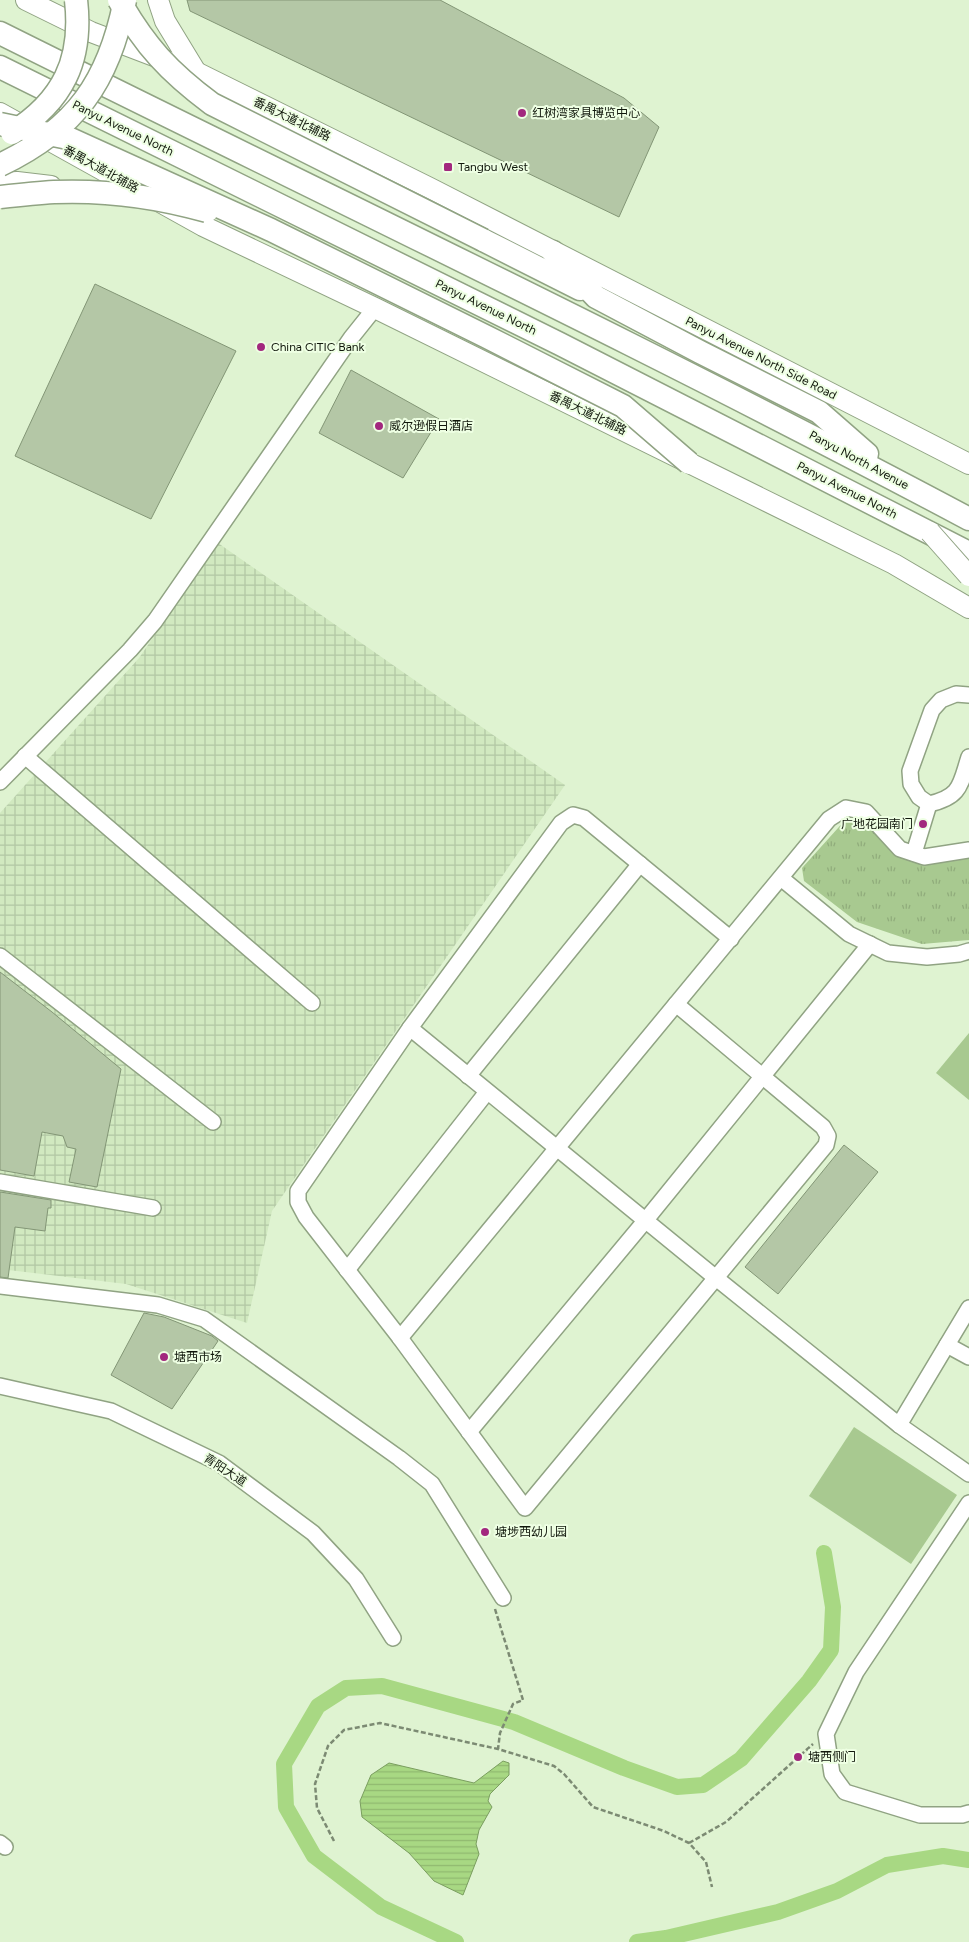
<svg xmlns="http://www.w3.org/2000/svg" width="969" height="1942" font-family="Figtree,'Noto Sans SC',sans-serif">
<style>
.industrial{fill:url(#industrial-grid)}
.grass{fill:#a8c990}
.park{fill:url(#park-tufts)}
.water{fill:url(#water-rules);stroke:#7a9e5f}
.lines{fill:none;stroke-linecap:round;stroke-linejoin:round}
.canal{stroke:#a8d883;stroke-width:16}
.building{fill:#b4c7a6;stroke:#839676}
.minor-casing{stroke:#90a383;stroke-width:18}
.major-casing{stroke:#90a383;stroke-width:22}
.highway-casing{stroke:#90a383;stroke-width:25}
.path{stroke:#7c8a73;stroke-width:2.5;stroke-dasharray:5 2.5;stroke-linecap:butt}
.minor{stroke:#fff;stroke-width:15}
.major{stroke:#fff;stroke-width:20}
.highway{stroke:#fff;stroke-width:22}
.major-bridge-casing{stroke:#90a383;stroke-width:22;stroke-linecap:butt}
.highway-bridge-casing{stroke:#90a383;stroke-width:25;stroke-linecap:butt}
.major-bridge{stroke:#fff;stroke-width:20}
.highway-bridge{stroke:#fff;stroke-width:22}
.poi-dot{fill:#a2287e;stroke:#eeffe3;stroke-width:2}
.labels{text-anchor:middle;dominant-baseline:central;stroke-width:4;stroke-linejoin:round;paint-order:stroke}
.poi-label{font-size:12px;fill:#10170b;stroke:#eeffe3;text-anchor:start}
.street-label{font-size:12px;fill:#10170b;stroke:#eeffe3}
</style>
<defs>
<pattern id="industrial-grid" width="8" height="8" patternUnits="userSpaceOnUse" patternTransform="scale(1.25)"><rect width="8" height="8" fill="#d1e9c0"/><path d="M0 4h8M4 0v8" fill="none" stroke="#b2c7a4"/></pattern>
<pattern id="park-tufts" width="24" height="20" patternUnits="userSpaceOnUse" patternTransform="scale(1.25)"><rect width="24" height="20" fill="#a8c990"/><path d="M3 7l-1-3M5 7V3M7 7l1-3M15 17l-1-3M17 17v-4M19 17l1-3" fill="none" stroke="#90ac7b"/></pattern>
<pattern id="water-rules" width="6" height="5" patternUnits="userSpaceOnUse" patternTransform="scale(1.25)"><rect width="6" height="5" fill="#a8d883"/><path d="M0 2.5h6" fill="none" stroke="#90b970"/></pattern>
</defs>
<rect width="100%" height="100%" fill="#dff3d1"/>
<polygon class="industrial" points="218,543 565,785 272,1211 247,1323 126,1284 0,1269 0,813 139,658"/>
<g class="grass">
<polygon points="969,1033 969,1100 936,1073"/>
<polygon points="854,1427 957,1495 911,1564 809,1496"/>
</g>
<polygon class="park" points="847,818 866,821 899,857 927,863 969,857 969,940 922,944 857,922 804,881 802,868"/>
<polygon class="water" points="503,1761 509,1763 509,1775 490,1794 488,1801 492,1807 479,1830 476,1844 479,1854 463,1895 434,1881 409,1853 362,1817 360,1801 371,1775 389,1763 474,1783"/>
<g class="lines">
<g class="canal">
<polyline points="456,1942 381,1907 314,1856 286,1807 284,1764 318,1706 346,1688 382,1686 514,1722 624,1768 677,1787 703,1785 741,1759 809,1681 831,1650 833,1607 824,1553"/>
<polyline points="637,1942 666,1938 778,1912 837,1891 887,1865 943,1856 969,1860"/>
</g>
</g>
<g class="building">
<polygon points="187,0 440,0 624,98 659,127 619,217 190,11"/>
<polygon points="95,284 236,351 151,519 15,456"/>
<polygon points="351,370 439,419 403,478 319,433"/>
<polygon points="0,972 52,1012 121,1069 97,1187 69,1182 76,1149 67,1147 63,1136 42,1132 34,1176 0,1170"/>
<polygon points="844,1145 878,1172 778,1294 745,1267"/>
<polygon points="0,1192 51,1200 51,1208 48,1208 45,1231 15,1227 8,1278 0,1277"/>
<polygon points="144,1313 164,1317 212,1336 218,1341 172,1409 111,1375"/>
</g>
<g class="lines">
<defs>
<g id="minor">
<path d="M 969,695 L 956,694 L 941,700 L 932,710 L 910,771 L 911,784 L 919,797 L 929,804 C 961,797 960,785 969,757"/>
<polyline points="25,756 312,1003"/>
<polyline points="0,782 130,650 155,621 351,338 375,308"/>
<polyline points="914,853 929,804"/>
<polyline points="781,878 849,934 888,953 927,957 959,954 969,951"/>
<polyline points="0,956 213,1122"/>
<polyline points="676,1004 823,1127 828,1136 826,1145 525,1508 400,1338 306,1217 298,1202 298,1191 410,1028 561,823 573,815 584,818 731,939"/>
<polyline points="410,1028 716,1278 899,1425 969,1474"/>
<polyline points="468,1076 640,864"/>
<polyline points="0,1182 153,1208"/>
<polyline points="347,1270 487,1092"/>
<polyline points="0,1286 158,1305 204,1319 399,1458 432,1484 503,1598"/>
<polyline points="400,1338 829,819 846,808 866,812 900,849 924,857 969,850"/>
<polyline points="947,1345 969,1357"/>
<polyline points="0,1386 111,1411 219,1463 313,1533 356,1579 393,1638"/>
<polyline points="899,1425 969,1308"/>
<polyline points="469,1432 645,1221 870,944"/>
<polyline points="969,1503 856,1672 826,1734 832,1774 845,1792 920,1815 962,1815 969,1813"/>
<polyline points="0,1843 5,1847"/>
</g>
<g id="major">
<polyline points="26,0 91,32 196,72 430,188 969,464"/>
<polyline points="158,0 165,21 196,72"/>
<polyline points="0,113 203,226 375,308 894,564 969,608"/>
<polyline points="0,183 17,182 51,186"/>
</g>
<g id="highway">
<path d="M 0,33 C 323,194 650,349 969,519"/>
<polyline points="0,67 560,344 969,553"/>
<polyline points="483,240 580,289"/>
<polyline points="553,252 596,297 700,352 819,412 867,454"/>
</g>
</defs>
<use href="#minor" class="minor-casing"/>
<use href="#major" class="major-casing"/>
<use href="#highway" class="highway-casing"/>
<g class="path">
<polyline points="495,1609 523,1700 513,1704 500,1733 498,1749"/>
<polyline points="334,1841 317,1808 315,1784 328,1746 344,1730 380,1723 498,1749 554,1766 564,1774 593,1807 664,1831 689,1843 706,1862 712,1887"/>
<polyline points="689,1843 726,1822 813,1744"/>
</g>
<use href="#minor" class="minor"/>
<use href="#major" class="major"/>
<use href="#highway" class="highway"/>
<defs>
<polyline id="major-bridge" points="930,532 969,576"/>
<g id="highway-bridge">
<path d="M 119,0 C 145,46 169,72 212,104 L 483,240"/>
<polyline points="0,124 68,138 271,230 487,337 623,406 689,463"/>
<path d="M 12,133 C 63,101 83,60 76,0"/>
<path d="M 0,165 C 76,129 109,81 125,0"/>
<path d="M 0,197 C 18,195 36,193 54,192 C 105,190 158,197 207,211"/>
</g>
</defs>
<use href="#major-bridge" class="major-bridge-casing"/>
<use href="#highway-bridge" class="highway-bridge-casing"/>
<use href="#major-bridge" class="major-bridge"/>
<use href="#highway-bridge" class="highway-bridge"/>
</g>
<g class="poi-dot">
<circle cx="522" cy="113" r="5"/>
<rect x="443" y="162" width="10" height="10" rx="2.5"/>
<circle cx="261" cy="347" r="5"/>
<circle cx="379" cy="426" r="5"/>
<circle cx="923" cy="824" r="5"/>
<circle cx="164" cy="1357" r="5"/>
<circle cx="485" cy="1532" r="5"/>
<circle cx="798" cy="1757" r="5"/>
</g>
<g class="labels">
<g class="poi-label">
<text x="532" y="113">红树湾家具博览中心</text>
<text x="458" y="167">Tangbu West</text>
<text x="271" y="347">China CITIC Bank</text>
<text x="389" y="426">威尔逊假日酒店</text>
<text x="913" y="824" text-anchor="end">广地花园南门</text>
<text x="174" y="1357">塘西市场</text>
<text x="495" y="1532">塘埗西幼儿园</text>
<text x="808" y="1757">塘西侧门</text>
</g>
<g class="street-label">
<text transform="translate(292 119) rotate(26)">番禺大道北辅路</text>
<text transform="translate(123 128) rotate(26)">Panyu Avenue North</text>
<text transform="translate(101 169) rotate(29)">番禺大道北铺路</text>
<text transform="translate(486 307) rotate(26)">Panyu Avenue North</text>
<text transform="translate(761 358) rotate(27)">Panyu Avenue North Side Road</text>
<text transform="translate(588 413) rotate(26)">番禺大道北辅路</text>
<text transform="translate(859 460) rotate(28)">Panyu North Avenue</text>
<text transform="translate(847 490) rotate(27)">Panyu Avenue North</text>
<text transform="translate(225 1470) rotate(33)">青阳大道</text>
</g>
</g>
</svg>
